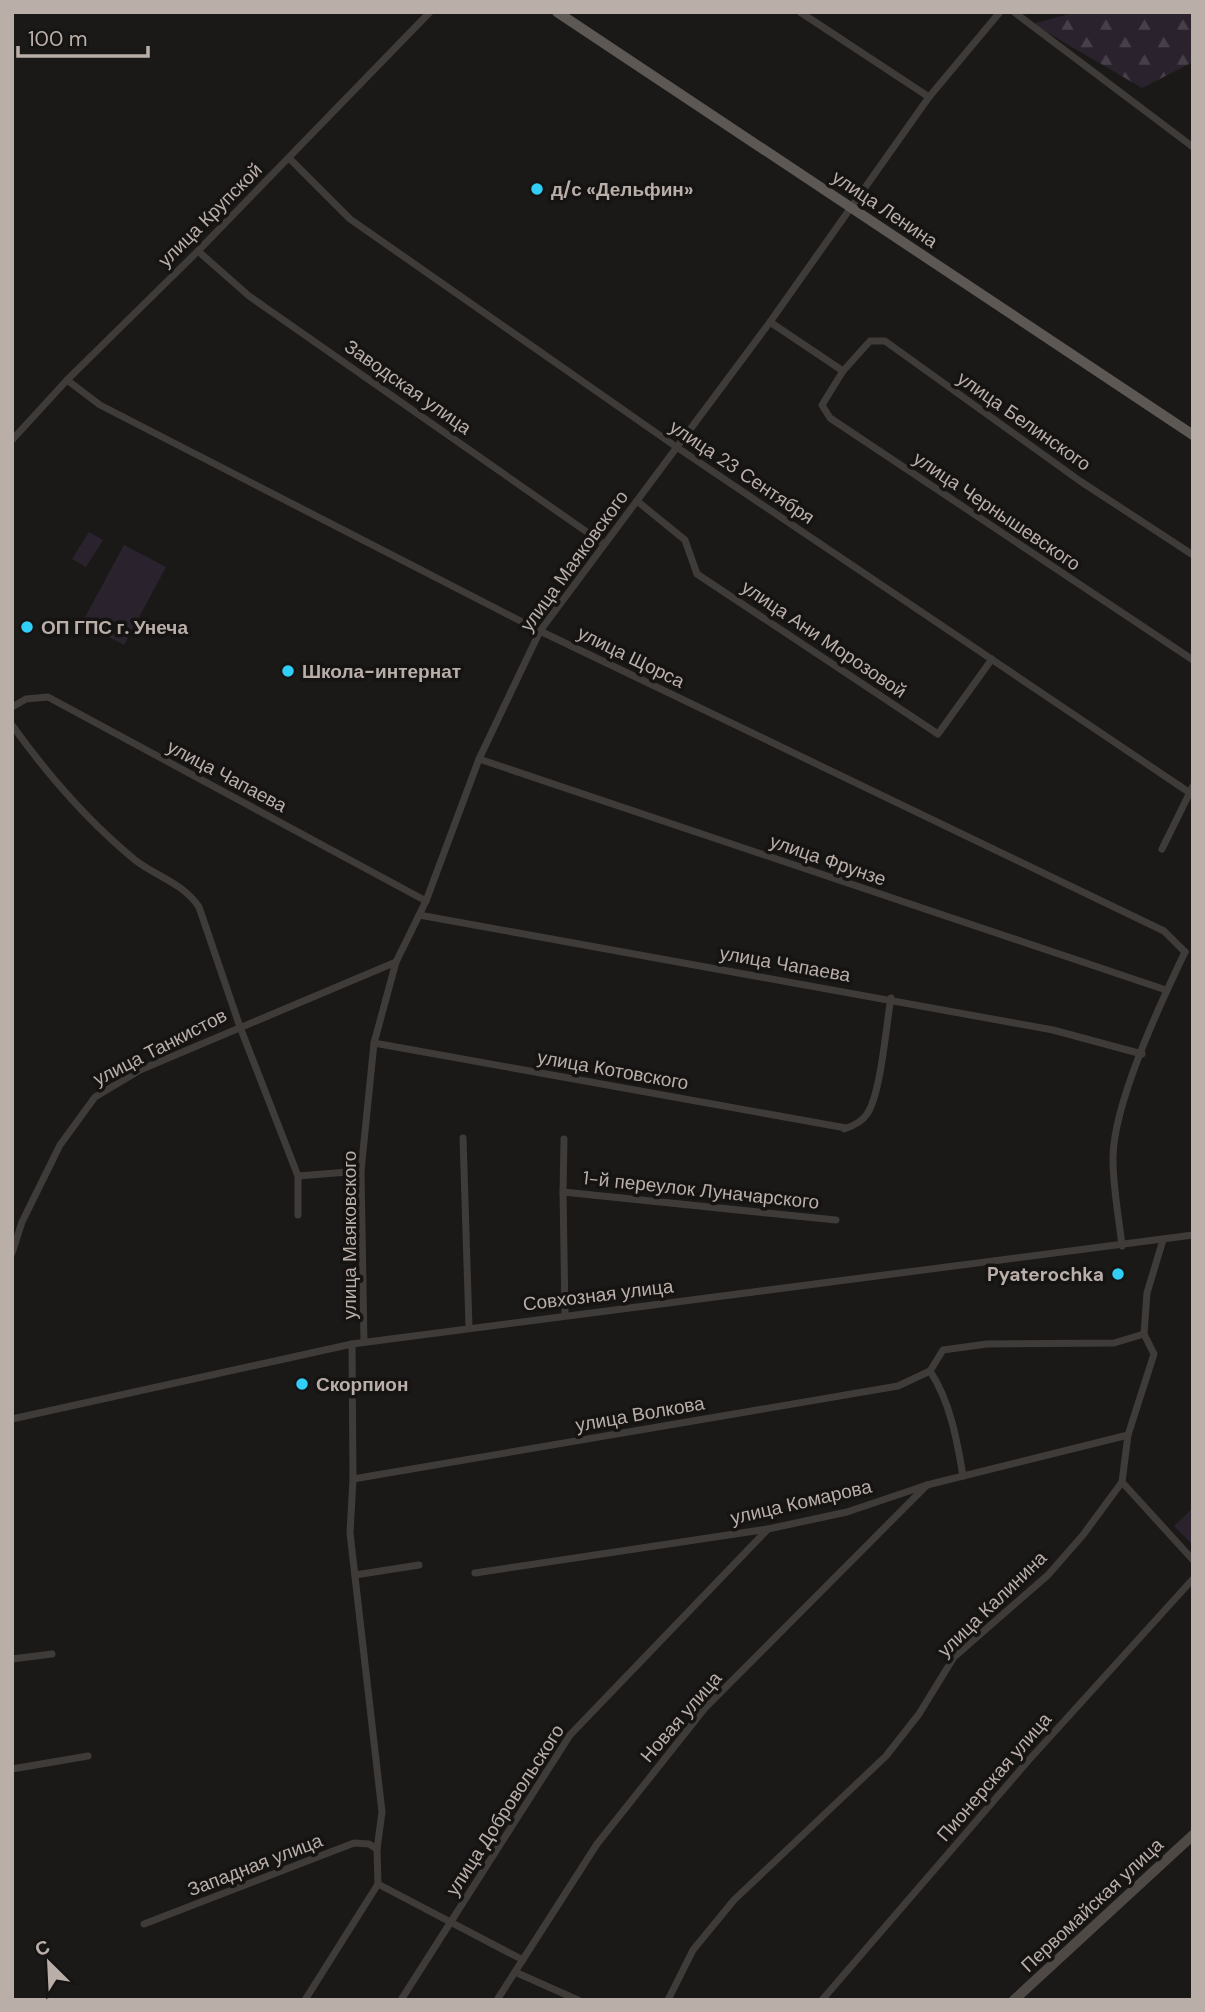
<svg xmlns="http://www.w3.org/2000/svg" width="1205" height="2012" font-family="'DM Sans',sans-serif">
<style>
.green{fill:#2a232d}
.forest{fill:url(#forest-firs)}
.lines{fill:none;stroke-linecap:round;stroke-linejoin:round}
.street{stroke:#3f3b38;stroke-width:7}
.secondary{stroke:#4f4946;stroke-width:10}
.primary{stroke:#5e5854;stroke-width:10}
.poi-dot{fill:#31cef8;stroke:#151413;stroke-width:2.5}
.labels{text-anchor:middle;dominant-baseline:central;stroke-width:7;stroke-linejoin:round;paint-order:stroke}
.poi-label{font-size:19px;font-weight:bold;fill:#baaea9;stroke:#151413;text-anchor:start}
.street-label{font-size:19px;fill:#baaea9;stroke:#151413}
</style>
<defs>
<pattern id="forest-firs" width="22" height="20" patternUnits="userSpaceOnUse" patternTransform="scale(1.75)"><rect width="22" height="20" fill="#2a232d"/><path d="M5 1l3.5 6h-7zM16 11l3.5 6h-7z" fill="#474049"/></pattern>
</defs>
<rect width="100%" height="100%" fill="#1a1918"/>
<g class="green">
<polygon points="89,532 103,540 86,567 72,559"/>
<polygon points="124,545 166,567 124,645 82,623"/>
<polygon points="1193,1508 1193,1545 1174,1526"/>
</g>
<polygon class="forest" points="1076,12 1193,12 1193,62 1142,88 1033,24"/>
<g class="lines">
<g class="street">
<polyline points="800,12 929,97"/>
<polyline points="1014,12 1193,147"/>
<polyline points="289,158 350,219 675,446 1193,795"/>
<polyline points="198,251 249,296 604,544"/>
<polyline points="770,322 843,371"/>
<polyline points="67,380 100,405 540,631 1164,931 1185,952"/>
<polyline points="12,440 67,380 198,251 430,12"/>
<polyline points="637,501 685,540 697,574 938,734 992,659"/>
<polyline points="1193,555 1080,481 885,341 870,341 843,371 822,405 830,418 1193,660"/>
<polyline points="12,707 26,699 48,697 426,901"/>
<path d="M 12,725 C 47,774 89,822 135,860 C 157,877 183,883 199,907 L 240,1027 L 298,1176 L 361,1171"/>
<polyline points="479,759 1166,990"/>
<polyline points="1162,849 1193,786"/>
<polyline points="419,915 1053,1030 1142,1054"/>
<polyline points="374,1043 846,1128"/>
<path d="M 844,1129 C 853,1126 862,1122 867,1114 C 881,1094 886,1025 891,998"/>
<polyline points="463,1138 469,1327"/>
<polyline points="563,1192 564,1139"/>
<polyline points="298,1215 298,1176"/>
<path d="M 1122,1246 C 1119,1218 1113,1188 1113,1160 C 1112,1106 1161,1002 1185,952"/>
<polyline points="12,1253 22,1222 60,1145 95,1097 140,1070 396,962"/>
<polyline points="565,1315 563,1192 836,1220"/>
<polyline points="364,1342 361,1171 374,1043 396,962 426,901 479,759 540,631 770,322 929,97 1000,12"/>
<polyline points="930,1371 943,1350 987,1344 1114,1343 1144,1334"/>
<path d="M 930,1371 C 950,1401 957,1440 963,1476"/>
<polyline points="12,1419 352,1344 1193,1235"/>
<polyline points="353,1479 898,1386 930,1371"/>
<polyline points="1122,1482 1193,1560"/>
<polyline points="475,1573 768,1529 847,1512 927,1485 1128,1435"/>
<polyline points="355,1575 419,1565"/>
<polyline points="12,1659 52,1654"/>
<polyline points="12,1769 88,1756"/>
<polyline points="378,1884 523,1960"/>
<polyline points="144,1924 354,1843 369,1844 377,1849"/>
<polyline points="515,1972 578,2000"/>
<polyline points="305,2000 378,1884 377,1849 382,1812 350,1533 353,1479 352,1344"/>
<polyline points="401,2000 570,1735 768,1529"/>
<polyline points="497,2000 597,1844 705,1708 927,1485"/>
<polyline points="668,2000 693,1950 734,1900 886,1756 919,1714 954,1657 1048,1575 1083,1535 1122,1482 1128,1435 1154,1354 1144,1334 1147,1293 1163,1240"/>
<polyline points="822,2000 1028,1761 1193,1579"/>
</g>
<polyline class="secondary" points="1014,2000 1193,1835"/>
<polyline class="primary" points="557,12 1193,435"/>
</g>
<g class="poi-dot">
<circle cx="537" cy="189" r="7"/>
<circle cx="27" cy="627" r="7"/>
<circle cx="288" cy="671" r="7"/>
<circle cx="1118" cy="1274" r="7"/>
<circle cx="302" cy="1384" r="7"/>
</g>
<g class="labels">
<g class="poi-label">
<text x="551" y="189">д/с «Дельфин»</text>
<text x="41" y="627">ОП ГПС г. Унеча</text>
<text x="302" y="671">Школа-интернат</text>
<text x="1104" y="1274" text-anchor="end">Pyaterochka</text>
<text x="316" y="1384">Скорпион</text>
</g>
<g class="street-label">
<text transform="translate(885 209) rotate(34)">улица Ленина</text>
<text transform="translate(210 215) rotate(-45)">улица Крупской</text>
<text transform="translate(408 387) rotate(35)">Заводская улица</text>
<text transform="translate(1024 421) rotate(35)">улица Белинского</text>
<text transform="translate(742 472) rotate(34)">улица 23 Сентября</text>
<text transform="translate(997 511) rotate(34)">улица Чернышевского</text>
<text transform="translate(574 561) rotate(-54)">улица Маяковского</text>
<text transform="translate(824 639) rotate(34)">улица Ани Морозовой</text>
<text transform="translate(631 657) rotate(26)">улица Щорса</text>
<text transform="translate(227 776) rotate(28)">улица Чапаева</text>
<text transform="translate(828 860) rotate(19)">улица Фрунзе</text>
<text transform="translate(785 964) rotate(10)">улица Чапаева</text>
<text transform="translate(160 1047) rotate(-27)">улица Танкистов</text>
<text transform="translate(613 1070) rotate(10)">улица Котовского</text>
<text transform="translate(701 1190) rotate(6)">1-й переулок Луначарского</text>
<text transform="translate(349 1235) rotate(-90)">улица Маяковского</text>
<text transform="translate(598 1295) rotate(-7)">Совхозная улица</text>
<text transform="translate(640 1414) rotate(-10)">улица Волкова</text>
<text transform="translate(801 1502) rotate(-13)">улица Комарова</text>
<text transform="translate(992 1604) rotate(-44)">улица Калинина</text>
<text transform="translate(681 1717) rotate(-49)">Новая улица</text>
<text transform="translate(994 1777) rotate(-49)">Пионерская улица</text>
<text transform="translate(505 1810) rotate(-57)">улица Добровольского</text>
<text transform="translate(255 1865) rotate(-21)">Западная улица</text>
<text transform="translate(1092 1905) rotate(-43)">Первомайская улица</text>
</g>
</g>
<rect width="1205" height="2012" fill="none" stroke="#baaea9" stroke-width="28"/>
<g transform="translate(49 1963) rotate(336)" stroke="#151413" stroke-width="5" paint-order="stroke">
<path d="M0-5L12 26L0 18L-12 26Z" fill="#baaea9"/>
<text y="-10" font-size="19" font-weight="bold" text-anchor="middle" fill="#baaea9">С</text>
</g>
<path d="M18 46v10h130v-10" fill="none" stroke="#baaea9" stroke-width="3.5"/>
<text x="28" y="46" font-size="21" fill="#baaea9" stroke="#151413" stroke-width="5" paint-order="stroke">100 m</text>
</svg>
